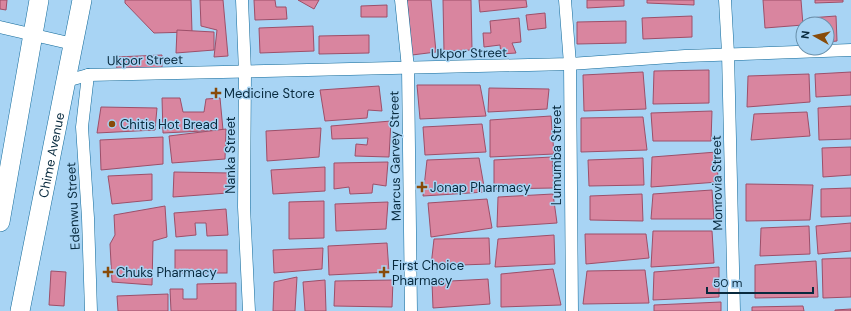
<svg xmlns="http://www.w3.org/2000/svg" width="851" height="311" font-family="'DM Sans',sans-serif">
<style>
.building{fill:#d9859f;stroke:#9d4f69}
.lines{fill:none;stroke-linecap:round;stroke-linejoin:round}
.minor-casing{stroke:#116999;stroke-width:13}
.primary-casing{stroke:#116999;stroke-width:20}
.minor{stroke:#fff;stroke-width:12}
.primary{stroke:#fff;stroke-width:19}
.poi-dot{fill:#884b09;stroke:#a8d4f4;stroke-width:1.5}
.labels{text-anchor:middle;dominant-baseline:central;stroke-width:3;stroke-linejoin:round;paint-order:stroke}
.street-label{font-size:13px;fill:#082a3e;stroke:#a8d4f4}
.poi-label{font-size:13px;fill:#082a3e;stroke:#a8d4f4;text-anchor:start}
</style>
<rect width="100%" height="100%" fill="#a8d4f4"/>
<g class="building">
<polygon points="0,0 7,0 6,10 0,9"/>
<polygon points="125,0 191,0 192,32 154,33 125,3"/>
<polygon points="200,0 223,0 228,56 214,57 217,30 201,26"/>
<polygon points="254,0 275,0 276,7 286,7 287,19 255,20"/>
<polygon points="298,0 319,0 314,9"/>
<polygon points="407,0 431,0 436,52 412,55"/>
<polygon points="443,0 471,0 472,50 444,51"/>
<polygon points="479,0 526,0 527,7 480,12"/>
<polygon points="587,0 624,0 624,6 587,8"/>
<polygon points="647,0 694,0 694,5 647,3"/>
<polygon points="763,0 801,0 803,25 765,28"/>
<polygon points="815,0 843,0 843,2 815,3"/>
<polygon points="387,5 387,17 361,17 361,6"/>
<polygon points="545,13 546,28 528,30 526,15"/>
<polygon points="692,16 692,37 643,39 642,18"/>
<polygon points="836,16 837,41 827,42 827,24 809,24 809,18"/>
<polygon points="519,18 521,42 512,43 516,53 501,54 500,45 484,47 483,33 491,33 490,21"/>
<polygon points="626,21 626,43 577,44 577,22"/>
<polygon points="313,26 314,51 260,53 259,28"/>
<polygon points="177,30 214,32 214,50 176,53"/>
<polygon points="369,35 369,53 319,54 319,36"/>
<polygon points="162,55 162,68 117,70 116,57"/>
<polygon points="709,70 709,103 653,104 654,71"/>
<polygon points="643,72 646,109 584,111 583,75"/>
<polygon points="851,72 851,95 816,97 815,74"/>
<polygon points="809,74 810,102 747,107 748,76"/>
<polygon points="417,85 480,85 486,116 420,119"/>
<polygon points="379,86 382,111 368,110 367,118 325,121 320,90"/>
<polygon points="489,88 549,89 547,109 488,112"/>
<polygon points="162,98 180,98 183,112 204,112 206,99 220,98 223,130 163,133"/>
<polygon points="851,106 851,139 819,140 818,108"/>
<polygon points="101,107 157,108 155,130 97,133"/>
<polygon points="712,111 711,141 653,141 651,113"/>
<polygon points="807,112 810,136 751,140 754,114"/>
<polygon points="551,116 554,154 490,157 490,120"/>
<polygon points="643,117 647,150 581,152 581,118"/>
<polygon points="391,121 389,157 355,156 356,144 367,145 368,138 332,139 331,126"/>
<polygon points="482,124 486,152 425,155 423,127"/>
<polygon points="321,128 319,157 267,161 266,131"/>
<polygon points="226,129 225,159 172,163 169,136"/>
<polygon points="163,137 163,164 101,170 100,140"/>
<polygon points="851,147 851,175 823,177 822,148"/>
<polygon points="717,152 718,182 651,187 652,157"/>
<polygon points="552,157 554,188 494,189 494,160"/>
<polygon points="479,158 485,192 423,196 427,160"/>
<polygon points="643,158 644,185 589,186 588,160"/>
<polygon points="388,162 386,186 373,184 372,193 350,194 349,187 334,189 334,163"/>
<polygon points="325,167 325,191 273,194 271,170"/>
<polygon points="174,172 229,173 228,193 173,197"/>
<polygon points="152,174 152,200 112,204 108,176"/>
<polygon points="746,184 813,185 810,220 746,221"/>
<polygon points="851,188 851,216 821,217 821,189"/>
<polygon points="712,190 714,219 651,219 653,194"/>
<polygon points="553,194 557,223 497,227 498,197"/>
<polygon points="642,194 643,221 590,220 590,196"/>
<polygon points="487,199 492,228 431,237 428,203"/>
<polygon points="324,201 324,238 289,239 289,202"/>
<polygon points="388,202 386,229 336,231 335,204"/>
<polygon points="165,206 167,237 153,241 152,285 112,282 110,244 115,235 114,215"/>
<polygon points="226,209 228,235 207,236 206,223 195,223 196,235 176,237 174,213"/>
<polygon points="851,223 851,251 818,254 816,226"/>
<polygon points="809,226 810,254 760,256 761,228"/>
<polygon points="653,231 712,231 714,263 651,267"/>
<polygon points="585,234 646,234 649,258 586,264"/>
<polygon points="554,235 555,264 495,267 498,239"/>
<polygon points="489,238 490,264 431,266 434,239"/>
<polygon points="387,243 389,272 329,275 328,246"/>
<polygon points="323,248 322,269 274,273 273,250"/>
<rect x="175" y="250" width="52" height="23"/>
<polygon points="851,258 851,297 823,298 822,259"/>
<polygon points="816,261 818,297 755,298 755,265"/>
<polygon points="719,267 719,297 653,300 654,272"/>
<polygon points="553,269 561,305 501,307 501,274"/>
<polygon points="645,270 649,303 583,304 587,271"/>
<polygon points="51,271 66,272 64,306 49,305"/>
<polygon points="297,277 295,311 273,311 274,282"/>
<polygon points="488,279 490,304 433,308 432,282"/>
<polygon points="325,280 326,311 305,311 303,282"/>
<polygon points="393,280 392,307 334,306 335,281"/>
<polygon points="236,283 236,311 171,311 170,289 183,289 183,299 197,299 197,284"/>
<polygon points="168,294 168,311 118,311 117,296"/>
<polygon points="721,302 721,311 654,311 654,305"/>
<polygon points="803,306 804,311 752,311 752,307"/>
<polygon points="851,309 851,311 835,311 835,310"/>
</g>
<g class="lines">
<defs>
<g id="minor">
<polyline points="242,0 245,72 244,207 249,311"/>
<polyline points="401,0 408,68 411,311"/>
<polyline points="565,0 570,64 572,311"/>
<polyline points="725,0 728,53 734,311"/>
<polyline points="0,27 73,44"/>
<polyline points="88,75 82,127 88,218 91,311"/>
<polyline points="66,81 88,75 570,64 685,56 851,50"/>
</g>
<g id="primary">
<polyline points="0,222 39,0"/>
<path id="s1" d="M 20,311 L 82,0"/>
</g>
</defs>
<use href="#minor" class="minor-casing"/>
<use href="#primary" class="primary-casing"/>
<use href="#minor" class="minor"/>
<use href="#primary" class="primary"/>
</g>
<g class="poi-dot">
<path d="M214 87h4v4h4v4h-4v4h-4v-4h-4v-4h4z"/>
<circle cx="112" cy="124" r="4"/>
<path d="M420 181h4v4h4v4h-4v4h-4v-4h-4v-4h4z"/>
<path d="M106 266h4v4h4v4h-4v4h-4v-4h-4v-4h4z"/>
<path d="M382 266h4v4h4v4h-4v4h-4v-4h-4v-4h4z"/>
</g>
<g class="labels">
<g class="street-label">
<text transform="translate(469 53) rotate(-1)">Ukpor Street</text>
<text transform="translate(145 60) rotate(-1)">Ukpor Street</text>
<text transform="translate(230 155) rotate(-90)">Nanka Street</text>
<text transform="translate(556 155) rotate(-90)">Lumumba Street</text>
<text stroke="none"><textPath href="#s1" startOffset="159">Chime Avenue</textPath></text>
<text transform="translate(395 156) rotate(-91)">Marcus Garvey Street</text>
<text transform="translate(717 183) rotate(-91)">Monrovia Street</text>
<text transform="translate(73 206) rotate(-93)">Edenwu Street</text>
</g>
<g class="poi-label">
<text x="224" y="93">Medicine Store</text>
<text x="120" y="124">Chitis Hot Bread</text>
<text x="430" y="187">Jonap Pharmacy</text>
<text x="392" y="265">First Choice<tspan x="392" dy="15">Pharmacy</tspan></text>
<text x="116" y="272">Chuks Pharmacy</text>
</g>
</g>
<g transform="translate(815 36) rotate(278)"><circle r="19" fill="#a8d4f4" stroke="#6890ab"/>
<path d="M0-3L7 15L0 10L-7 15Z" fill="#884b09"/>
<text y="-6" font-size="11" font-weight="bold" text-anchor="middle" fill="#082a3e">N</text>
</g>
<path d="M707 287v6h106v-6" fill="none" stroke="#082a3e" stroke-width="2"/>
<text x="713" y="287" font-size="12" fill="#082a3e" stroke="#a8d4f4" stroke-width="3" paint-order="stroke">50 m</text>
</svg>
